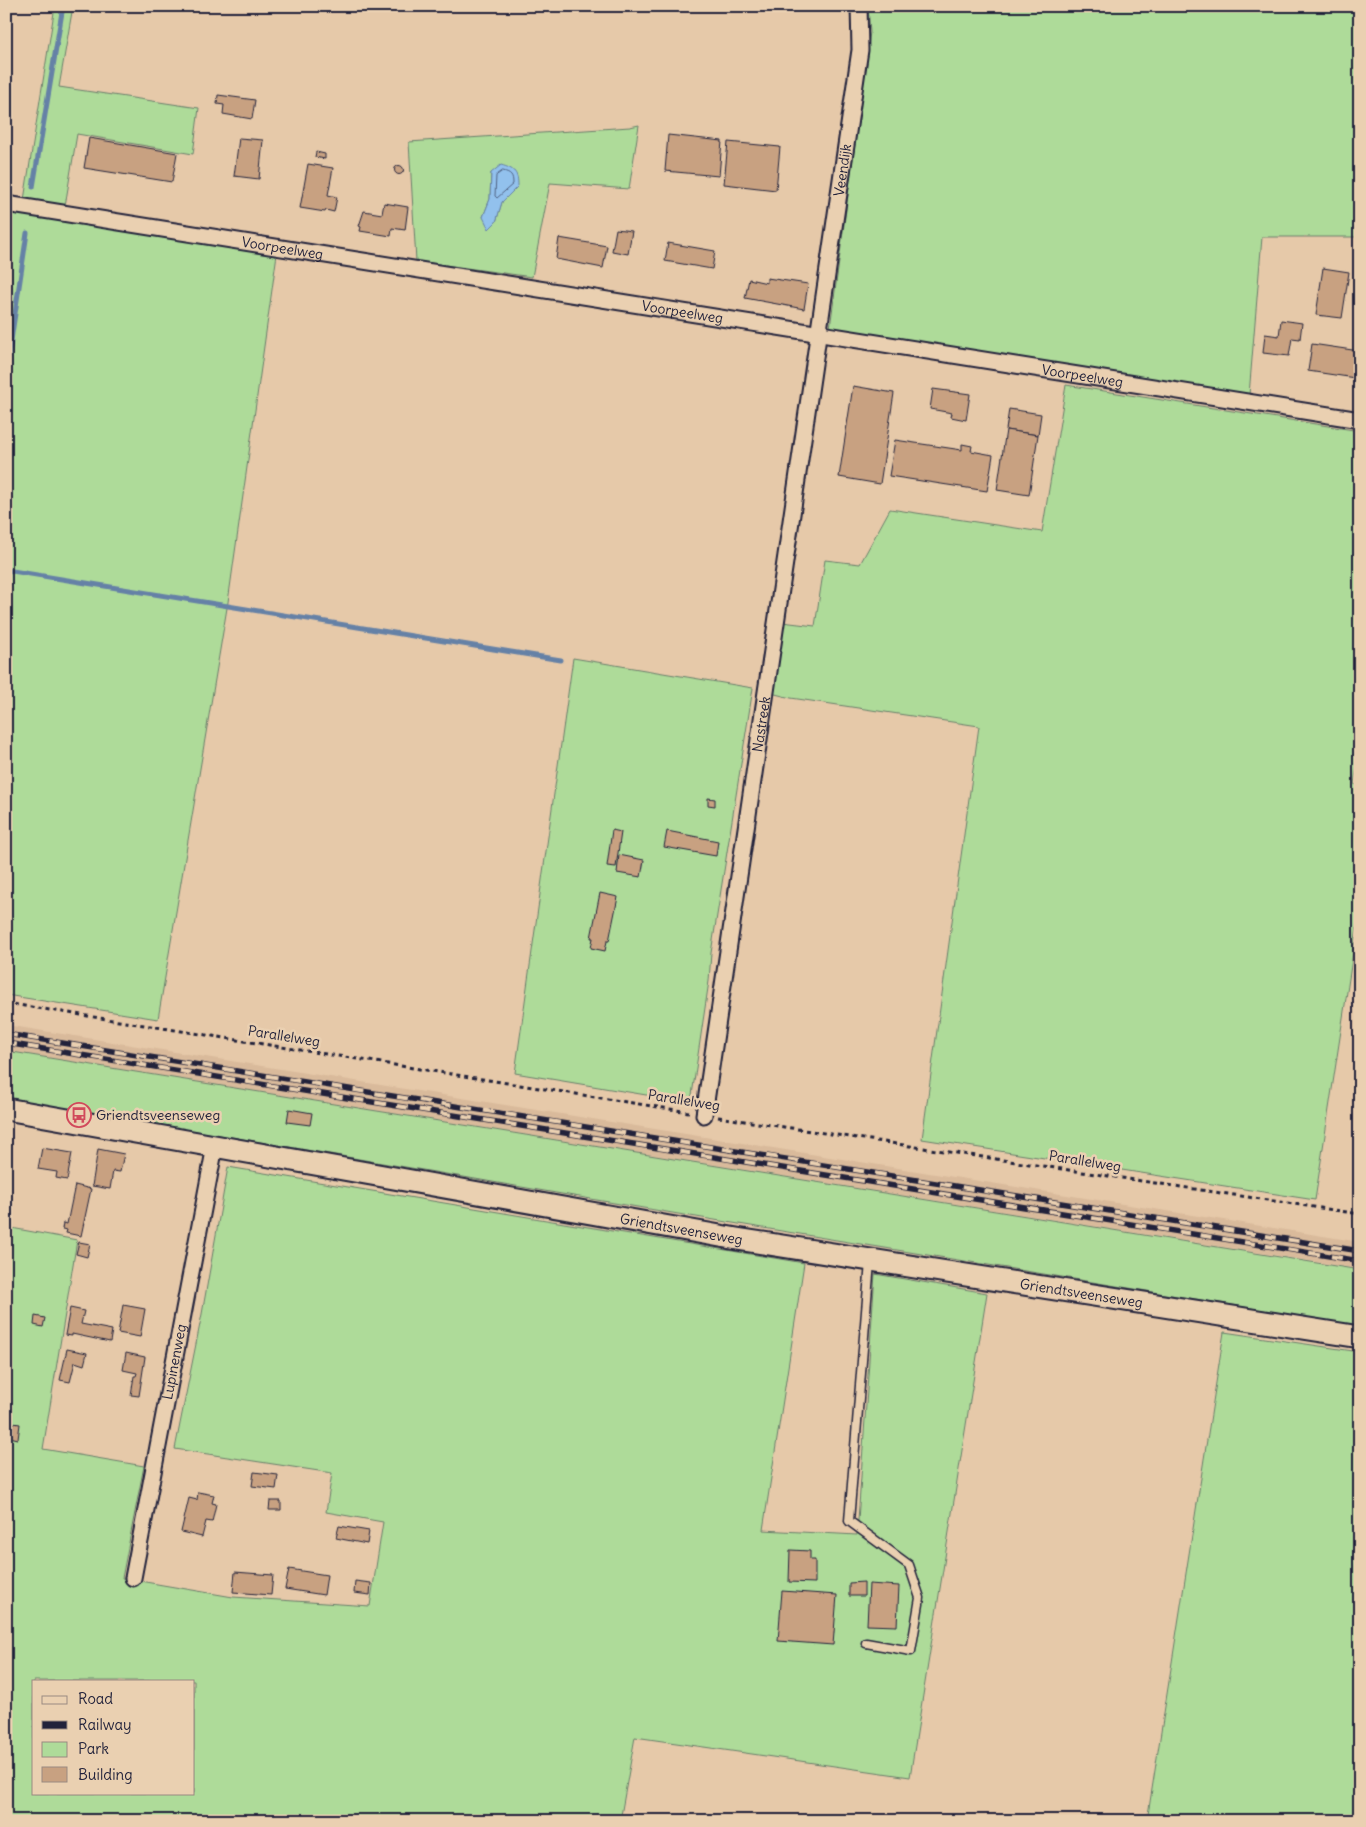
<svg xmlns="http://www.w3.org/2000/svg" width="1366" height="1827" font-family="Delius,sans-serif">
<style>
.built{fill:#d9ba9b}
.green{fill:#aedb99;stroke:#687e6a;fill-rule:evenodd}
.water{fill:#92c1ed;stroke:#6581a6}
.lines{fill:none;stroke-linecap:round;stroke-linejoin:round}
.shore{stroke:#4f6282;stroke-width:1}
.stream{stroke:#6581a6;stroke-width:5}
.building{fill:#c8a181;stroke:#22223b}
.lane-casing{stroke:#22223b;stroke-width:11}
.street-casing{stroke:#22223b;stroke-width:19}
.secondary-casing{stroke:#22223b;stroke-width:25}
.path{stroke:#22223b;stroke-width:3;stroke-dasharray:4 4;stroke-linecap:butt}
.lane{stroke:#ead0b1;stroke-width:8}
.street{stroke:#ead0b1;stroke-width:15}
.secondary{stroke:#ead0b1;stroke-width:21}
.rail-casing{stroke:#22223b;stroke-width:5.5}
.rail{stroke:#ead0b1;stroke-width:4;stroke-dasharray:11;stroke-linecap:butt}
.labels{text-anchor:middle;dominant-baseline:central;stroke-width:5;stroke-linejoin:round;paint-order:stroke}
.street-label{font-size:14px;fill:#22223b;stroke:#ead0b1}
.poi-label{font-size:14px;fill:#22223b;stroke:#ead0b1;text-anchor:start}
</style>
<rect width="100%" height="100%" fill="#e6c9a9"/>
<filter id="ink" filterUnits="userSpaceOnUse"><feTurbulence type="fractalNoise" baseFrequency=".02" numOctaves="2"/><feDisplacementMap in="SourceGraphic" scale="10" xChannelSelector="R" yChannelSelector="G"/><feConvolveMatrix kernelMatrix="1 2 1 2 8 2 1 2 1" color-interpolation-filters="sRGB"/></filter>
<g filter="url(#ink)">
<polygon class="built" points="6,1025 1360,1242 1360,1269 6,1051"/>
<g class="green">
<polygon points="55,6 73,6 59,87 199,108 193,154 77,134 65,206 24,200"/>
<polygon points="868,6 1360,6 1360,237 1262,237 1249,395 830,328 870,32"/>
<path d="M 639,125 L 629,189 L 550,183 L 532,277 L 416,261 L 409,142 L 630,127 ZM 491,173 L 518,186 L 502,202 L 496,222 L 483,217 L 490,199 Z"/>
<polygon points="6,211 277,254 228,602 158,1019 6,995"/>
<polygon points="1066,385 1360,431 1360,747 1354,784 1360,786 1360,907 1315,1200 922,1139 979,726 791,698 771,693 782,622 815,626 825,560 860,564 890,509 1042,532"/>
<polygon points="573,658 753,688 711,953 709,981 692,1095 688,1102 515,1073"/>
<polygon points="6,1051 1360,1270 1360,1326 684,1215 173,1127 145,1126 6,1101"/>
<path d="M 228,1167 L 804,1263 L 763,1530 L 857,1535 L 875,1274 L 987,1293 L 910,1777 L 635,1737 L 620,1821 L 6,1821 L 6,1227 L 77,1240 L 43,1449 L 144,1466 L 122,1578 L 233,1597 L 370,1606 L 383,1522 L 326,1512 L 332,1473 L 175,1449 L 202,1314 ZM 34,1681 L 194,1681 L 194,1793 L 34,1793 Z"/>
<polygon points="1224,1332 1360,1352 1360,1821 1147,1821"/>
</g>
<path class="water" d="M 501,165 C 515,169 518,173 518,186 L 502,202 L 496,222 L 489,229 L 483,217 L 490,199 L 491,173 Z"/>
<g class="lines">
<path class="shore" d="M 503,171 C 511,173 513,175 513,184 L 497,198 L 495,196 L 496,176 Z"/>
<g class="stream">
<polyline points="33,187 63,6"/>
<polyline points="6,374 27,233"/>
<polyline points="6,570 561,660"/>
</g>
</g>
<g class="building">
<polygon points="218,95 255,100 252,119 223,114 224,105 217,104"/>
<polygon points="668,135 722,141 719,176 665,171"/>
<polygon points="89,138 177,153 172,182 84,168"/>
<polygon points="239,138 263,140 259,179 234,176"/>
<polygon points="728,142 780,147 776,190 724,184"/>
<polygon points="316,152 325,154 325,159 315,157"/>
<polygon points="308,164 333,168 328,195 337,197 334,212 326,210 325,212 300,208"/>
<circle cx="399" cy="170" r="4.5"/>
<polygon points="384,203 408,207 405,230 392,228 391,236 360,231 361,227 359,226 364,211 382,214"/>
<polygon points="616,229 632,231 628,254 612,251"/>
<polygon points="559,238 607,246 603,268 556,259"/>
<polygon points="668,243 715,251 712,269 665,261"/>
<polygon points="1323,268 1349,272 1342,318 1316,315"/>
<polygon points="767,278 808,284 804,309 745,298 749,279 767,283"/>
<polygon points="1281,320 1302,323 1300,339 1292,338 1289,356 1263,353 1265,334 1279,336"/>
<polygon points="1312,344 1359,351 1355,378 1308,371"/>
<polygon points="853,386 894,393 880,484 839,477"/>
<polygon points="933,389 970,394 966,420 951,417 952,413 930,409"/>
<polygon points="1009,409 1041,414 1038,435 1006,430"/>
<polygon points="1006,430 1038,435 1029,495 997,490"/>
<polygon points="895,440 962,450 962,444 972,446 971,451 993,455 987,491 889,476"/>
<polygon points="708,798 715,799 715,806 708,805"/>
<polygon points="612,830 621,832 616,867 607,866"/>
<polygon points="667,831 718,841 716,856 664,847"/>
<polygon points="619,855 644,860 641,877 617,873"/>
<polygon points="600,893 618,897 609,941 607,941 605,951 591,948 593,938 591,938"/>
<polygon points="289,1109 312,1113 310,1125 287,1122"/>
<polygon points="42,1148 72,1153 67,1180 56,1178 57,1172 38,1169"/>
<polygon points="98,1149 124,1154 120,1172 113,1171 110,1189 92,1186"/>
<polygon points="75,1185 91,1189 81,1236 66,1233 67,1230 62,1229 63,1223 67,1224"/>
<polygon points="79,1242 90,1244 87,1257 76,1254"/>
<polygon points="123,1305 145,1309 140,1337 118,1333"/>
<polygon points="70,1308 84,1311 81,1324 112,1330 110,1342 72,1334 72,1336 65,1335"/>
<polygon points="35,1316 45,1318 43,1327 34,1325"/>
<polygon points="67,1349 87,1353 84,1365 75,1362 70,1382 60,1380"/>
<polygon points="126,1353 145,1357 139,1396 131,1395 134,1376 136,1376 137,1373 123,1370"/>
<polygon points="6,1422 20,1424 18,1439 6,1436"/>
<polygon points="254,1472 278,1475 276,1489 252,1486"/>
<polygon points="198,1492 214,1495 212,1503 216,1504 212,1522 206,1521 202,1537 181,1532 189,1498 197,1500"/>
<polygon points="270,1501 281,1501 281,1510 269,1510"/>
<polygon points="339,1526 369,1531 367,1544 336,1538"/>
<polygon points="790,1550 810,1551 810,1560 815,1560 815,1583 789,1582"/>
<polygon points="289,1569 327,1575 324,1595 285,1589"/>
<polygon points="235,1572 273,1575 271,1595 233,1592"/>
<polygon points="355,1581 371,1583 370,1595 354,1593"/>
<polygon points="864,1582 864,1596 849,1596 849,1583"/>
<polygon points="869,1584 899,1586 897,1626 867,1625"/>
<polygon points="782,1591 837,1595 833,1645 778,1641"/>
</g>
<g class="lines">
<defs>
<polyline id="lane" points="866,1643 911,1651 920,1598 909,1565 849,1521 870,1262"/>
<g id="street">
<path id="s1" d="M 6,204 L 1360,420"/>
<path id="s2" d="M 704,1115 L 860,50 L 859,6"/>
<path id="s3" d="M 133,1578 L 215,1146"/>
</g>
<g id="secondary">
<path id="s4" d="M 6,1109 L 737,1239 L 1360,1337"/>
</g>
</defs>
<use href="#lane" class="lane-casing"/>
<use href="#street" class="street-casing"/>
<use href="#secondary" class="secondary-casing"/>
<g class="path">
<polyline points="6,1003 689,1112"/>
<polyline points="718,1117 1360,1214"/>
</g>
<use href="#lane" class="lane"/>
<use href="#street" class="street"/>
<use href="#secondary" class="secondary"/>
<defs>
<g id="rail">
<polyline points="6,1034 1360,1251"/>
<polyline points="6,1043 1360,1261"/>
</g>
</defs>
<use href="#rail" class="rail-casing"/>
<use href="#rail" class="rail"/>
</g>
</g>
<defs>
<symbol id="bus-ring" viewBox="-11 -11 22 22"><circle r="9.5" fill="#ead0b1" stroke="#d1495b" stroke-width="1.5"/><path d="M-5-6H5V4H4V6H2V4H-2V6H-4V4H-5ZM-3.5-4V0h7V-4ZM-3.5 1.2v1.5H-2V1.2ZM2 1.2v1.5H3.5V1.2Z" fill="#d1495b"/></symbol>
</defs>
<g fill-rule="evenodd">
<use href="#bus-ring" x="65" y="1101" width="28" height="28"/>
</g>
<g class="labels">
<g class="street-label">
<text stroke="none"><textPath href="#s2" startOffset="955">Veendijk</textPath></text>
<text stroke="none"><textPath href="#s1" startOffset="280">Voorpeelweg</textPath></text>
<text stroke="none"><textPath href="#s1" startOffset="685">Voorpeelweg</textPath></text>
<text stroke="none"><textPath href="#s1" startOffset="1090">Voorpeelweg</textPath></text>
<text stroke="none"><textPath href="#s2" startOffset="395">Nastreek</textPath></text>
<text transform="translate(284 1036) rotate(9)">Parallelweg</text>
<text transform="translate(684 1100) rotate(9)">Parallelweg</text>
<text transform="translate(1085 1161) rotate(9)">Parallelweg</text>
<text stroke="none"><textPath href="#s4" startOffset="686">Griendtsveenseweg</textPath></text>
<text stroke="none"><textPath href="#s4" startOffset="1091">Griendtsveenseweg</textPath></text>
<text stroke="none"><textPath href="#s3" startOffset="220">Lupinenweg</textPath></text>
</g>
<g class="poi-label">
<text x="96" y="1115">Griendtsveenseweg</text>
</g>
</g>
<rect width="1366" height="1827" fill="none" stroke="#ead0b1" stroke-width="25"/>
<rect x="12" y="12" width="1341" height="1802" fill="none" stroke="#22223b" stroke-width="2" filter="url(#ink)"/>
<rect x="32" y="1680" width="162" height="115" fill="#ead0b1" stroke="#9a8a82"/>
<rect x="42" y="1696" width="25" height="8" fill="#ead0b1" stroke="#9a8a82"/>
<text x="78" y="1704" font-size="15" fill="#22223b">Road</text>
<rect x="42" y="1721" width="25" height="8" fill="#22223b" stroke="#9a8a82"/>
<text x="78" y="1730" font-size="15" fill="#22223b">Railway</text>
<rect x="42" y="1742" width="25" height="15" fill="#aedb99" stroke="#9a8a82"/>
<text x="78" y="1754" font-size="15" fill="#22223b">Park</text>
<rect x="42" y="1767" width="25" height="15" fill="#c8a181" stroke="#9a8a82"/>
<text x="78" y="1780" font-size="15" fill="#22223b">Building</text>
</svg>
